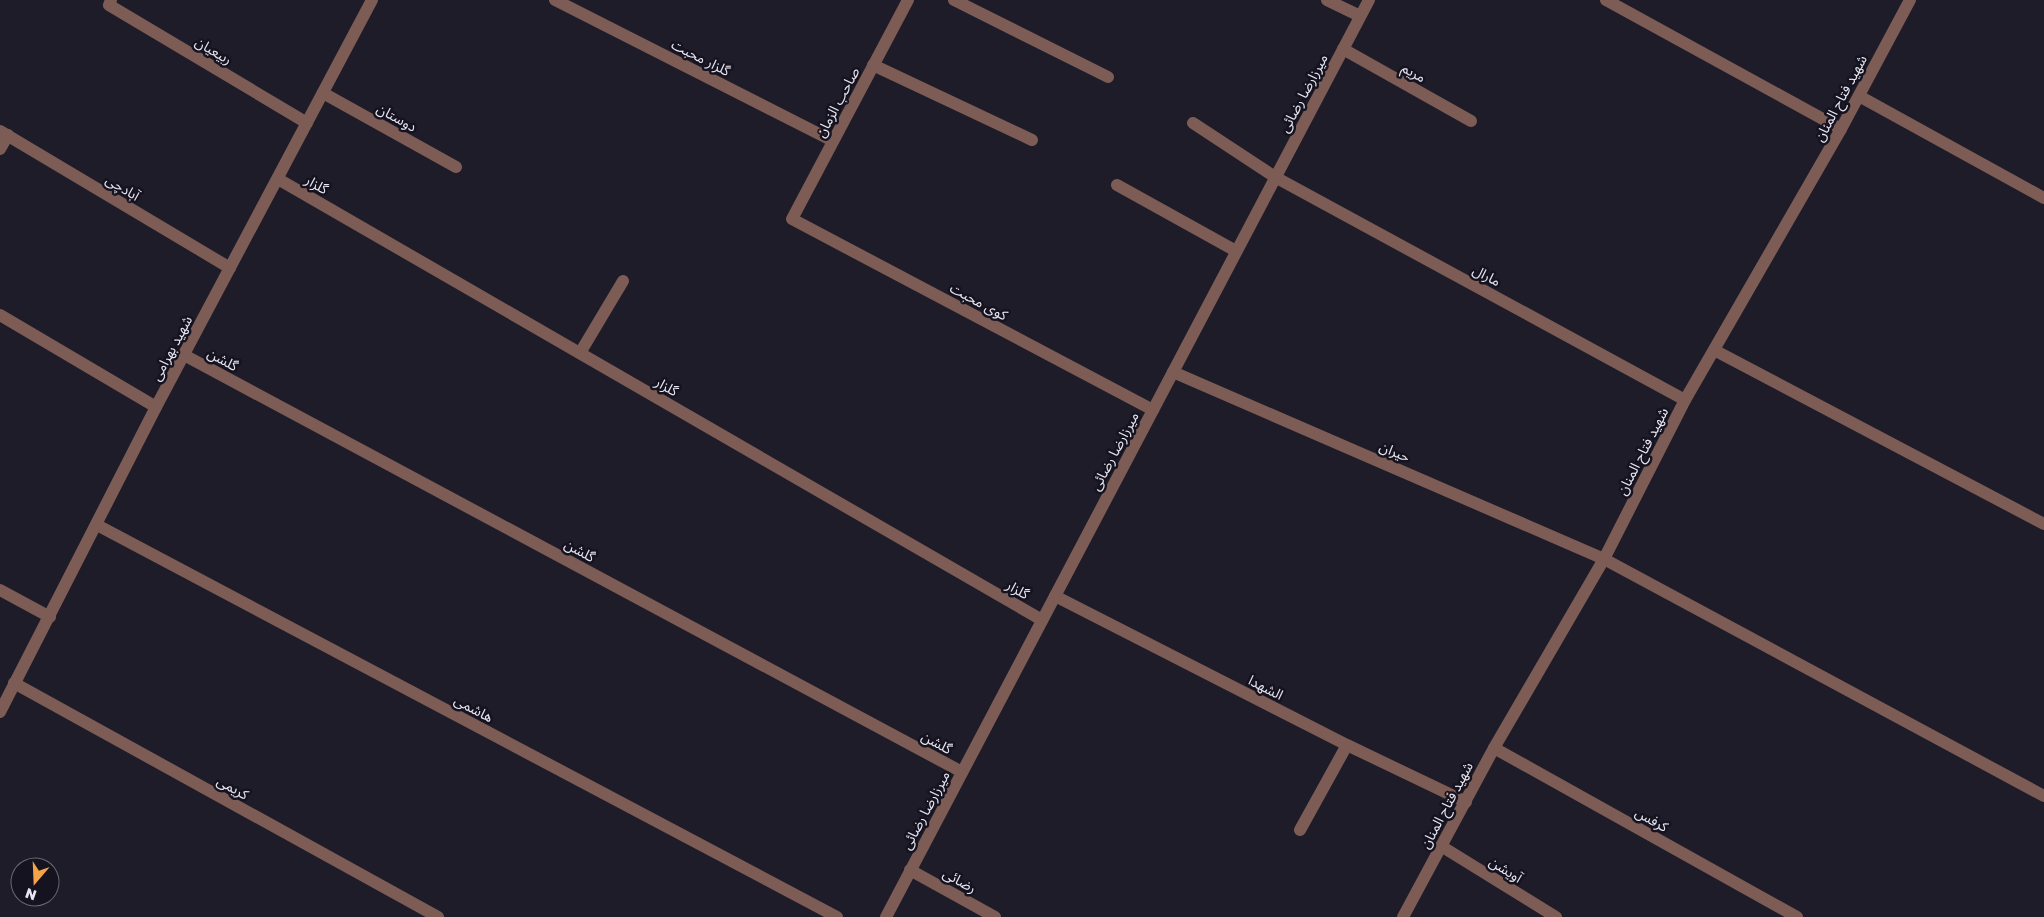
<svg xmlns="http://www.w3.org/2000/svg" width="2044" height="917" font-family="'Golos Text','Noto Sans Arabic',sans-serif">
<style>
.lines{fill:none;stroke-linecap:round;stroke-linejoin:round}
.lane{stroke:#7c5c54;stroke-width:12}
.street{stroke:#7c5c54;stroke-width:12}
.labels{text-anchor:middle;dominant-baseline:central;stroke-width:5;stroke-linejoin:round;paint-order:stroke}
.street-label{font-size:14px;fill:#e8e7f1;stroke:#151320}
</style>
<rect width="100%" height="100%" fill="#1e1c29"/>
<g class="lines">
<g class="lane">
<polyline points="954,0 1108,77"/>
<polyline points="1343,49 1471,121"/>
<polyline points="873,65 1032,140"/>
<polyline points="323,93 456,167"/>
<polyline points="1859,96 2044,198"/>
<polyline points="1193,123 1275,177"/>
<polyline points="1117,185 1236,251"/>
<polyline points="580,353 623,281"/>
<polyline points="0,590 50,617"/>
<polyline points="1300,830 1347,745"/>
</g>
<g class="street">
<polyline points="111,0 109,5 307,123"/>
<polyline points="555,0 833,141"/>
<polyline points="908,0 792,219 1153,410"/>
<polyline points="1327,0 1360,16"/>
<polyline points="1606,0 1841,129"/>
<polyline points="0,131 230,268"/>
<polyline points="0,149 8,135"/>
<polyline points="1275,177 1685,400"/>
<polyline points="278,179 1042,620"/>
<polyline points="0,315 156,407"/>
<polyline points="1714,350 2044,524"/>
<polyline points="184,355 962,772"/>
<polyline points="1173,372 1604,559 2044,796"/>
<polyline points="97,525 837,917"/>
<polyline points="1055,596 1347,745 1466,802"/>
<polyline points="14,683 438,917"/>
<polyline points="0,712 156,407 372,0"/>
<polyline points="1494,748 1797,917"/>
<polyline points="1441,846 1556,917"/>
<polyline points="910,870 995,917"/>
<polyline points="886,917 1369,0"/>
<polyline points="1403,917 1494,748 1604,559 1685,400 1841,129 1910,0"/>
</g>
</g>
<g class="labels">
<g class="street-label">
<text transform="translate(214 50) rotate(31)">ربیعیان</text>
<text transform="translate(701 57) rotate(27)">گلزار محبت</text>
<text transform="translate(1414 72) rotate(29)">مریم</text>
<text transform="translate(1303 93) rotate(-62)">میرزارضا رضائی</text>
<text transform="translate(1840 98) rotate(-62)">شهید فتاح المنان</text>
<text transform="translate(837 102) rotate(-62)">صاحب الزمان</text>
<text transform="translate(397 117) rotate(29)">دوستان</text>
<text transform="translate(317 184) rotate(30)">گلزار</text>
<text transform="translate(123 187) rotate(31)">آبادچی</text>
<text transform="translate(1487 275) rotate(28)">مارال</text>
<text transform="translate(979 301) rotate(28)">کوی محبت</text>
<text transform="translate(171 348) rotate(-62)">شهید بهرامی</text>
<text transform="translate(223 359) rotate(28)">گلشن</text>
<text transform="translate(667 386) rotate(30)">گلزار</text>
<text transform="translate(1114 451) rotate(-62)">میرزارضا رضائی</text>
<text transform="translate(1395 451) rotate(23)">حیران</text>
<text transform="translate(1642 451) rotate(-63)">شهید فتاح المنان</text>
<text transform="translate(580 550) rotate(28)">گلشن</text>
<text transform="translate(1018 589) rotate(30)">گلزار</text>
<text transform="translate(1266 687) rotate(27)">الشهدا</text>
<text transform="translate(474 708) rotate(28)">هاشمی</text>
<text transform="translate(937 742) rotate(28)">گلشن</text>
<text transform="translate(233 787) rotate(29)">کریمی</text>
<text transform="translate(1446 805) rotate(-62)">شهید فتاح المنان</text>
<text transform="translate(925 810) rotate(-62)">میرزارضا رضائی</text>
<text transform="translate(1652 819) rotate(29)">کرفس</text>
<text transform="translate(1506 869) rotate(32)">آویشن</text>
<text transform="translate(960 880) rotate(29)">رضائی</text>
</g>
</g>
<g transform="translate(35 882) rotate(199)"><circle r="24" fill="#151320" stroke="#696874"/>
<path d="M0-4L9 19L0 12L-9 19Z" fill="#f5a346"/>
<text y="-8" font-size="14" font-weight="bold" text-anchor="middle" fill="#e8e7f1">N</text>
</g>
</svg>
